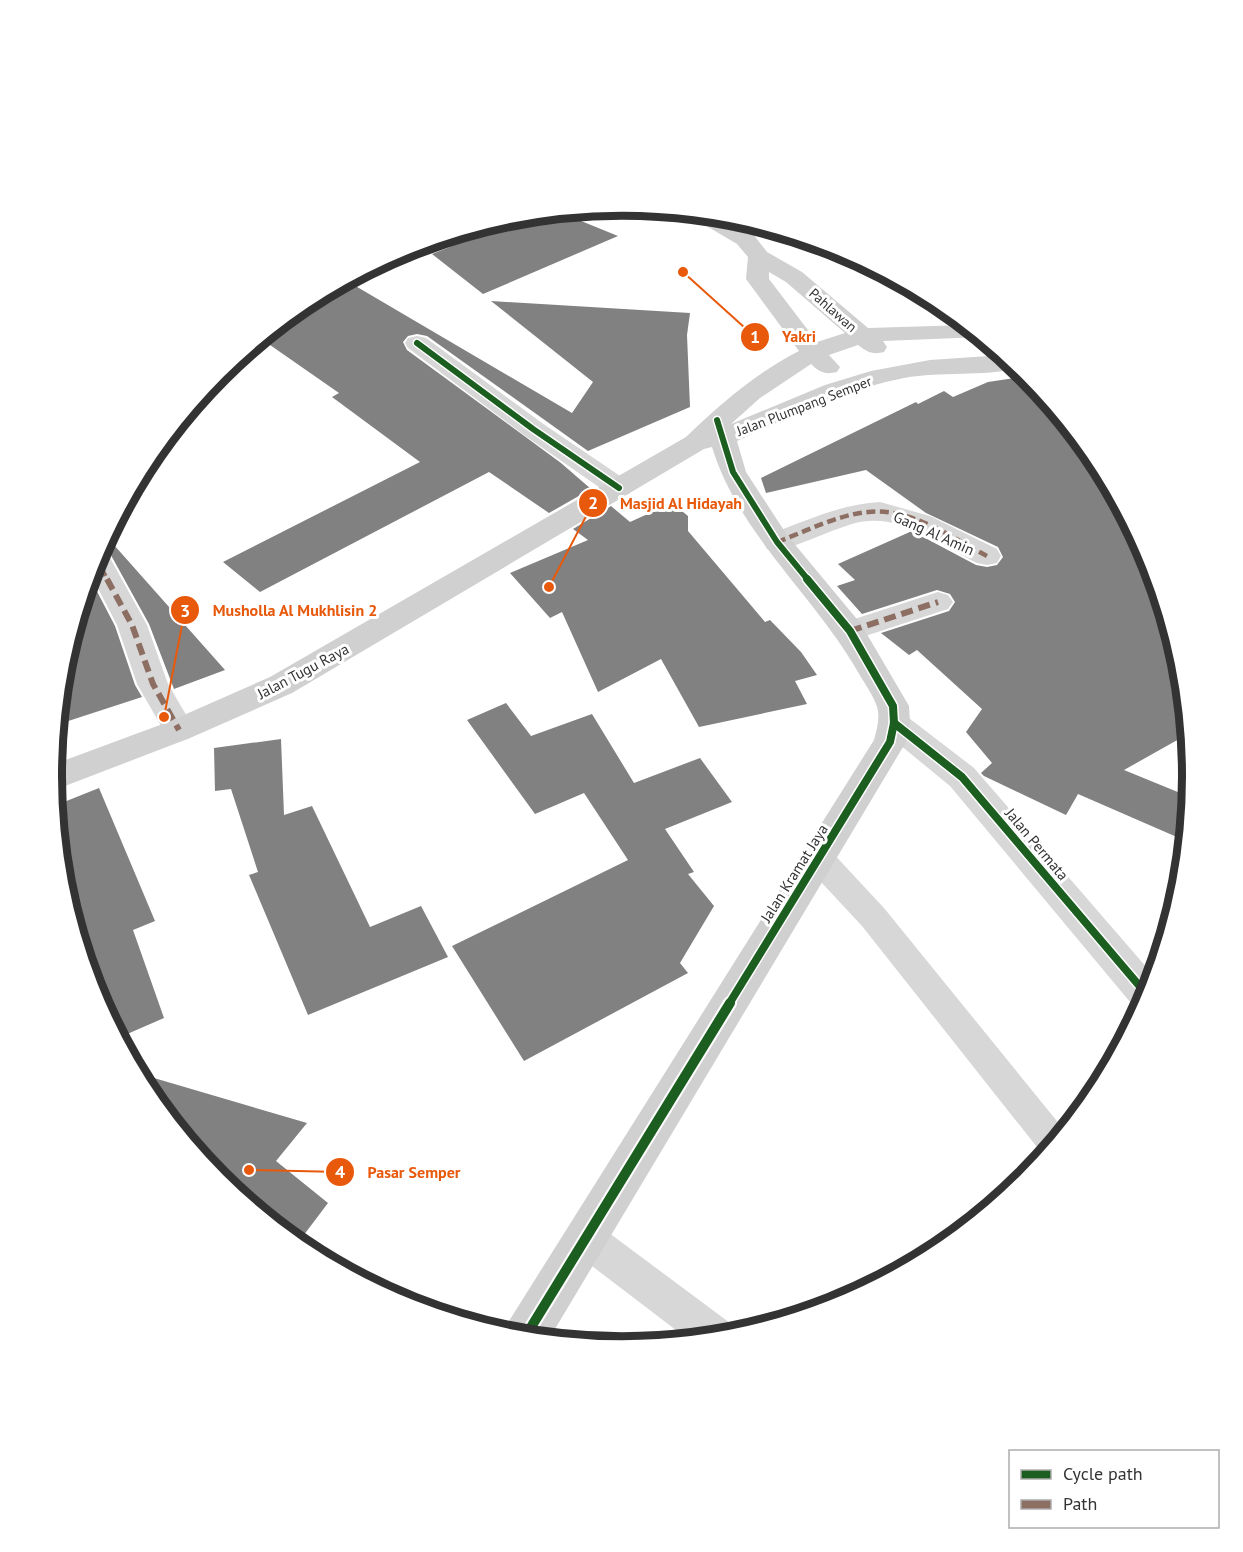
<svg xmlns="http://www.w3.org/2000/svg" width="1243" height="1552" font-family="'PT Sans',sans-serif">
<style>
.building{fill:#818181}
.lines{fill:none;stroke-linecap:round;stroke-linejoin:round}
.lane{fill:#d7d7d7;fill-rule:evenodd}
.street{fill:#d7d7d7;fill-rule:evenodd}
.secondary{fill:#d0d0d0;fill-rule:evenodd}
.quiet-far1{stroke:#8d6e63;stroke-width:4.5;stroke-dasharray:9 4.5;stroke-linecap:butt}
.quiet{stroke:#8d6e63;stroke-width:6;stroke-dasharray:12 6;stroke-linecap:butt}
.cycleway-far2-casing{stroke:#fff;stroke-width:9}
.cycleway-far1-casing{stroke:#fff;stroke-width:11}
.cycleway-casing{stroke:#fff;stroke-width:14}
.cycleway-far2{stroke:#1b5e20;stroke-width:6}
.cycleway-far1{stroke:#1b5e20;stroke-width:8}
.cycleway{stroke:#1b5e20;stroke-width:10}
.labels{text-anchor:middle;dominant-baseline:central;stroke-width:6;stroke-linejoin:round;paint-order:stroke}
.far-street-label{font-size:14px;fill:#333;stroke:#fff}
.street-label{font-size:15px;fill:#333;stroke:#fff}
.rim{fill:none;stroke:#333;stroke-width:8}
.leader{fill:none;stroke:#e8590c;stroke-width:2}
.callout-dot{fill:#e8590c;stroke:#fff;stroke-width:2}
.mark-label{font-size:18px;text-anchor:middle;font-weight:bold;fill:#fff}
.callout-label{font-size:16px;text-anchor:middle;font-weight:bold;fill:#e8590c;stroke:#fff;stroke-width:6;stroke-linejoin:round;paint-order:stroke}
</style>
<rect width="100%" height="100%" fill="#fff"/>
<g class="building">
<polygon points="554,212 559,212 618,236 483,294 432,254 529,216 538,221"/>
<polygon points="347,281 572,413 593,382 491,301 690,313 687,335 690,407 588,451 427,336 417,334 408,336 403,342 407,350 561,463 591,489 549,513 489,472 260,592 223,562 420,462 332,397 339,393 260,338 305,301"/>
<polygon points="1028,376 1040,391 1037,398 1054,408 1096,459 1149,558 1181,665 1188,734 1124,770 1190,797 1186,841 1078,794 1066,815 984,776 981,773 992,763 966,732 982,709 917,650 909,655 881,633 949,611 955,602 950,594 937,590 862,614 837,586 855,580 838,564 912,531 976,565 987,567 997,565 1003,557 998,547 926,513 866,470 766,493 761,478 916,402 918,404 944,391 953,397 988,382"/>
<polygon points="672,503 688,516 688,531 765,622 770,620 801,652 817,675 795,681 807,704 699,727 661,659 598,692 562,612 550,618 510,573 588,540 573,529 611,506 630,522"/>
<polygon points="106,536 225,670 174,689 149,624 107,548 101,546"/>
<polygon points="89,576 115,626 135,685 142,697 56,725 62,664"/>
<polygon points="506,703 531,736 592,714 634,783 700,758 732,802 665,829 694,872 688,874 714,906 680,963 688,973 524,1061 452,946 628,860 584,793 535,814 467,720"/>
<polygon points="281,739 284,815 312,806 370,927 421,906 448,957 308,1015 249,875 258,872 231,789 215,791 214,748"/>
<polygon points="99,788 155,921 133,930 164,1018 118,1038 94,994 62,887 54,806"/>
<polygon points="137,1073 307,1123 276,1161 328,1203 297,1244 218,1179 147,1093"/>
</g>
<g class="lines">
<g class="lane">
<polygon points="819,847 830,850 884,908 1065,1131 1044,1156 862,926 808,868 804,859 808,850"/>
<polygon points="584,1219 597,1224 730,1323 734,1335 689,1340 571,1250 566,1237 571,1224"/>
</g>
<g class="street">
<polygon points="417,336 426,338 542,423 629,482 633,488 629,494 619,497 609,494 524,435 408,348 405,343 408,338"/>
<path d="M 880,502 L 930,516 L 997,549 L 1001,556 L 997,563 L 987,565 L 977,563 C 938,543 897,510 852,524 C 826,532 803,544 777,551 L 767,549 L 763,542 L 767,535 C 804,522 840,504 880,502 Z"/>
<polygon points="100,548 105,549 109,556 147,625 168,684 195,730 190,738 179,742 168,738 137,684 117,625 90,573"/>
<polygon points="938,592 948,595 953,602 948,609 850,641 839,638 835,631 839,624"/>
<polygon points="894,711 905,715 974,768 1154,976 1140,1010 1135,1008 950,786 883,731 878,723 883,715"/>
</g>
<path class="secondary" d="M 691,212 L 720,215 L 753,234 L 767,252 L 802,272 L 868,328 L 967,325 L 982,337 L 883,341 L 887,347 L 884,352 C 872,355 867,352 858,345 L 829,355 L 840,367 L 837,372 C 825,375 819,372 811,364 L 760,398 L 731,424 L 825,385 L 871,371 L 930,360 L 1003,355 L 1019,368 C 983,377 942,371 904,378 C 846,389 791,417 737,441 L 746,472 L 787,535 L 861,624 L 909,706 L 910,723 L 906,742 L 549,1339 L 510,1335 L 504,1334 L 509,1321 L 874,740 C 877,729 881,716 876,704 C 872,693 864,683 858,672 C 815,596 738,533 712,447 L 704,449 L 292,693 L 190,738 L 52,791 L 52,765 L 168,722 L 270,677 L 686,437 C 720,404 756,373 799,351 L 746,279 L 748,257 L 737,244 L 693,218 ZM 769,272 L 786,282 L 845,333 L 817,342 L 769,279 Z"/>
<g class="quiet-far1">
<path d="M 777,542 C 807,531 837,515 868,512 C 910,507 952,538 987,556"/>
<polyline points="95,556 108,581"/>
</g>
<g class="quiet">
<polyline points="107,579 132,625 153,684 179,730"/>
<polyline points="850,631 938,602"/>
</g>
<defs>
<g id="cycleway-far2">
<polyline points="417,343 533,429 619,488"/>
<polyline points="717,420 733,472 777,542 809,581"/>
</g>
<g id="cycleway-far1">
<polyline points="894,723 962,777 1148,996"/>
<polyline points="729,1004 890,742 894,723 893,706 850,631 807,579"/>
</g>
<polyline id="cycleway" points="525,1337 730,1003"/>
</defs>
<use href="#cycleway-far2" class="cycleway-far2-casing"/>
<use href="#cycleway-far1" class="cycleway-far1-casing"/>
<use href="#cycleway" class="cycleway-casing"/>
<use href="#cycleway-far2" class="cycleway-far2"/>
<use href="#cycleway-far1" class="cycleway-far1"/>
<use href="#cycleway" class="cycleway"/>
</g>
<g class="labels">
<g class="far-street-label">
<text transform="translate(833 310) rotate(41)">Pahlawan</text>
<text transform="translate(804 406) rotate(-21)">Jalan Plumpang Semper</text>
</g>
<g class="street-label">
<text transform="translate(934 533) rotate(24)">Gang Al Amin</text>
<text transform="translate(303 671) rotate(-28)">Jalan Tugu Raya</text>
<text transform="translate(1037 844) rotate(50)">Jalan Permata</text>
<text transform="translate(794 873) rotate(-58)">Jalan Kramat Jaya</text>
</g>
</g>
<path d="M0 0H1243V1552H0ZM62 776a560 560 0 1 1 1120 0a560 560 0 1 1-1120 0Z" fill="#fff" fill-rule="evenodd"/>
<path class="rim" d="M62 776a560 560 0 1 1 1120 0a560 560 0 1 1-1120 0Z"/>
<path class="leader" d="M683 272L755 337M549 587L593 503M164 717L185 610M249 1170L340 1172"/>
<g class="callout-dot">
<circle cx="683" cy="272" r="6"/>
<circle cx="549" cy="587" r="6"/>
<circle cx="164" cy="717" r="6"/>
<circle cx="249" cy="1170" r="6"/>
<circle cx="755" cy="337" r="15"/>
<circle cx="593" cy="503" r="15"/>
<circle cx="185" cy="610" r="15"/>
<circle cx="340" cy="1172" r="15"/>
</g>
<g class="mark-label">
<text x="755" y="343">1</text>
<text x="593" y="509">2</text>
<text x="185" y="617">3</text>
<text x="340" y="1178">4</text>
</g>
<g class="callout-label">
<text x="799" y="342">Yakri</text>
<text x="681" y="509">Masjid Al Hidayah</text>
<text x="295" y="616">Musholla Al Mukhlisin 2</text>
<text x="414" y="1178">Pasar Semper</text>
</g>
<rect x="1009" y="1450" width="210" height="78" fill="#ffffff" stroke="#adadad" stroke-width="1.5"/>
<rect x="1021" y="1470" width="30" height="9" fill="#1b5e20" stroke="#adadad" stroke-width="1.5"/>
<text x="1063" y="1480" font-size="18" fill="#333333">Cycle path</text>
<rect x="1021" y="1500" width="30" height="9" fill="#8d6e63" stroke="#adadad" stroke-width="1.5"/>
<text x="1063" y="1510" font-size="18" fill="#333333">Path</text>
</svg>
